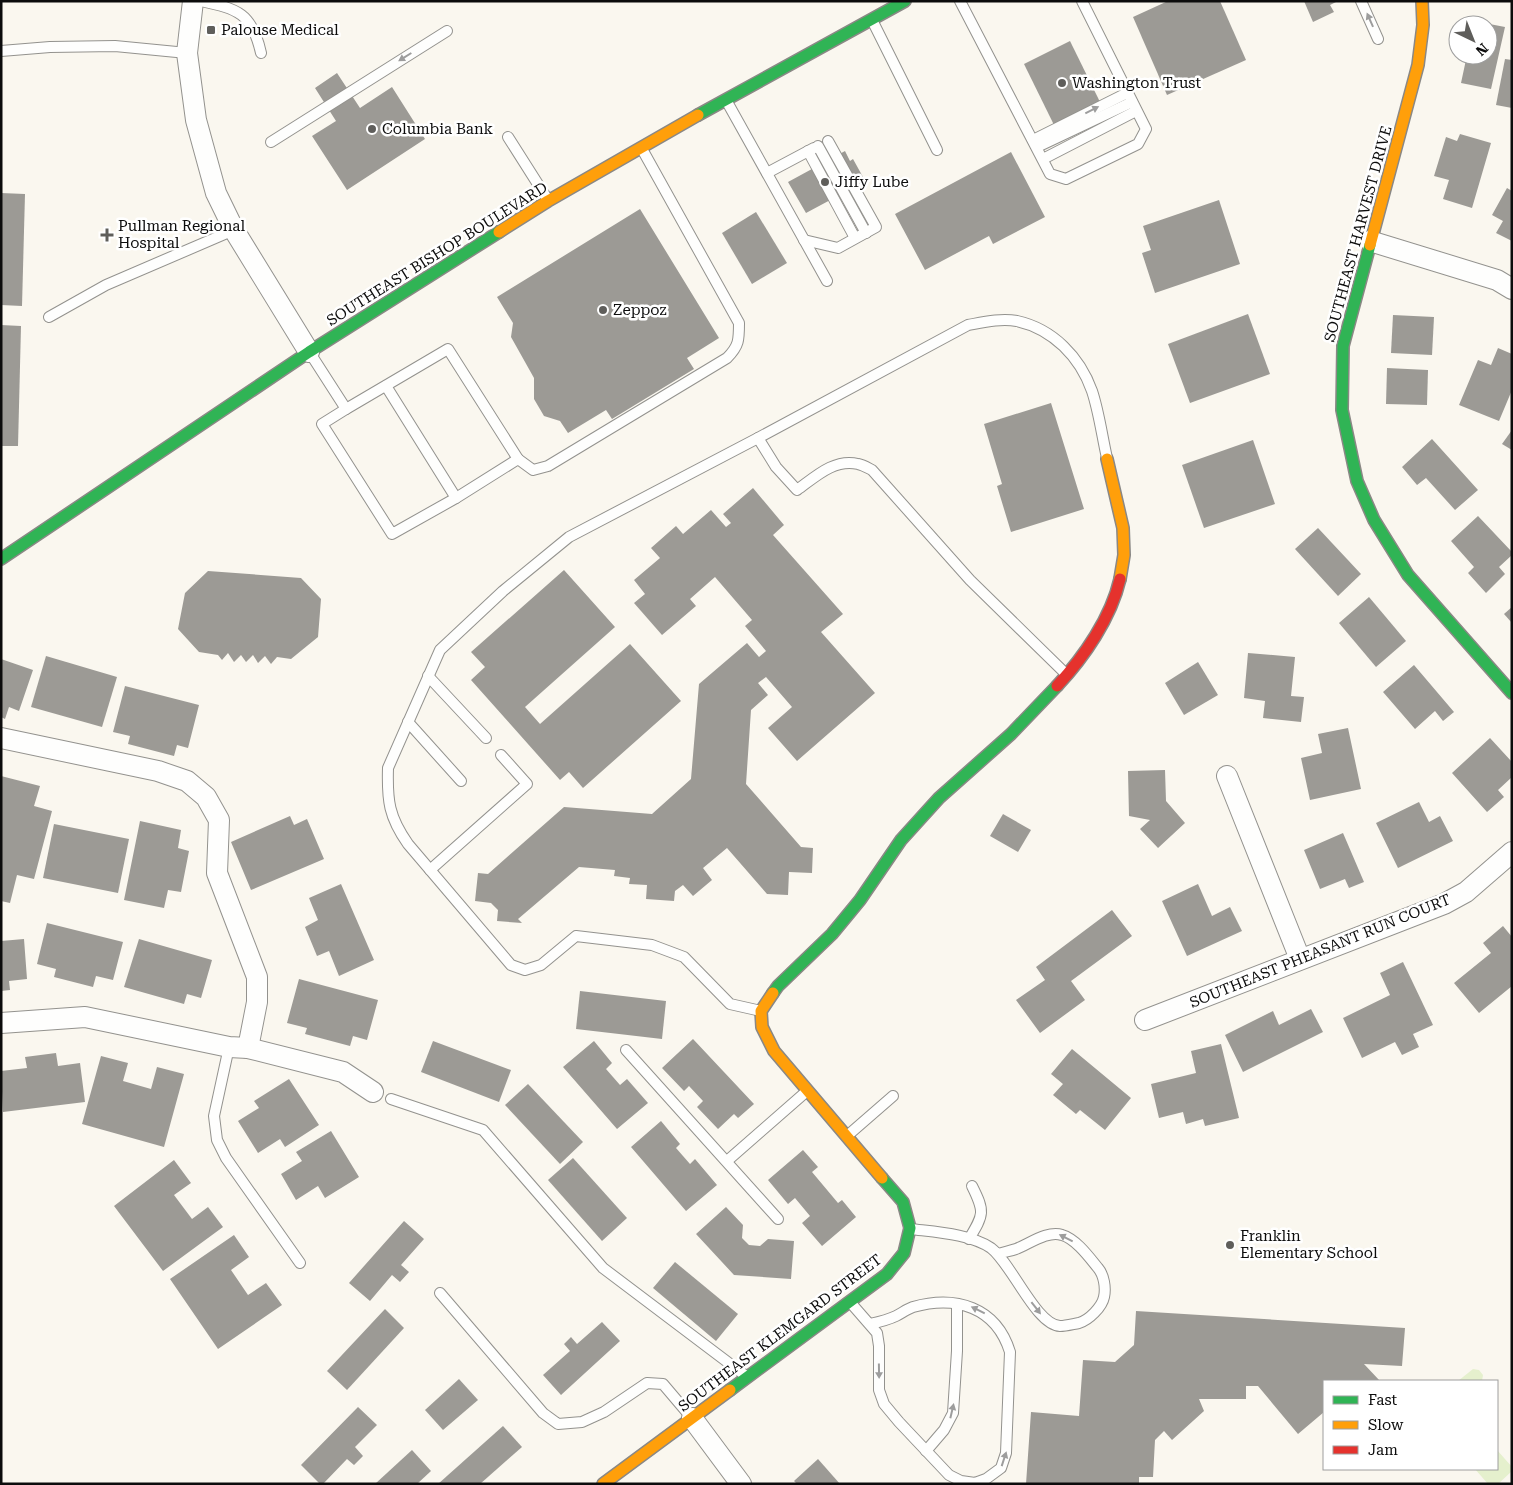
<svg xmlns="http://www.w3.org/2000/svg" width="1513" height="1485" font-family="'Roboto Serif',serif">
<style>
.green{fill:#e5f0cd}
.building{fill:#9c9a95}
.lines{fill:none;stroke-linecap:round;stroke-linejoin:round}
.lane-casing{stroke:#93928e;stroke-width:12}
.street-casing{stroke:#93928e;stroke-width:22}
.fast-casing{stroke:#8a8885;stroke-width:14}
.slow-casing{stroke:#8a8885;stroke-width:14}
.jam-casing{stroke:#8a8885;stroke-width:14}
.lane{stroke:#fefefd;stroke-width:10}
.street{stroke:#fefefd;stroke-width:20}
.fast{stroke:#30b455;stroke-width:11}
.slow{stroke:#ff9f0a;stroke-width:11}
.jam{stroke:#e5322d;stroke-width:11}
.oneway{fill:#9d9d9d}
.poi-dot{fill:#5f5e5b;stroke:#fff;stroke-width:2}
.labels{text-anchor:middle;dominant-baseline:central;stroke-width:5;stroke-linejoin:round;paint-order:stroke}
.poi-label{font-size:15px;fill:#0c0c0c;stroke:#fff;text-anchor:start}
.street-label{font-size:15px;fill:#0c0c0c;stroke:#fff}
</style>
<rect width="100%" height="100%" fill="#faf7ef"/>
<g class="green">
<polygon points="1473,1369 1479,1370 1483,1375 1482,1381 1458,1381"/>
<polygon points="1497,1450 1512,1467 1512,1471 1498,1484 1488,1484 1475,1469 1497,1469"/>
</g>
<g class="building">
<polygon points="1168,1 1220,1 1246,60 1167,95 1133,17"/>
<polygon points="1304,1 1338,1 1330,5 1334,12 1313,22"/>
<polygon points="1474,21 1505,27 1491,89 1461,83 1467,55 1488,55 1488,25 1473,25"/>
<polygon points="1070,41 1100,102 1054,125 1024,64"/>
<polygon points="1505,59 1512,60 1512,108 1496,105"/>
<polygon points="337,73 360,108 392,87 425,139 347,190 312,136 336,121 315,88"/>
<polygon points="1460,134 1491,143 1472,208 1443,199 1449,180 1434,176 1446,137 1457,141"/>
<polygon points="845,151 850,161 853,159 863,177 860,179 862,183 806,213 788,182"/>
<polygon points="1011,152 1045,217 993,244 989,236 925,270 895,214"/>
<polygon points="1507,188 1512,191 1512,241 1496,233 1503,221 1492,215"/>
<polygon points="1,193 25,194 22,306 1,305"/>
<polygon points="1219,200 1240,264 1155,293 1142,253 1151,250 1143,226"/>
<polygon points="640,209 719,338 687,358 694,369 612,419 606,410 568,433 560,421 544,416 534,399 534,378 511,337 513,323 497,297"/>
<polygon points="756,212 787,263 752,284 722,233"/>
<polygon points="1248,314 1270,374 1190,403 1168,344"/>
<polygon points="1393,315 1434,317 1432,355 1391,353"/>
<polygon points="1,325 21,326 18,446 1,446"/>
<polygon points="1498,348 1512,354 1512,390 1499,421 1459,405 1478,360 1491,365"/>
<polygon points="1387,368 1428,370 1427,405 1386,404"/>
<polygon points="1051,403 1084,509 1011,532 997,486 1002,484 984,424"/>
<polygon points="1512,430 1512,450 1502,444"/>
<polygon points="1432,439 1478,490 1455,510 1426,478 1417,485 1402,467"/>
<polygon points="1253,440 1275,504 1204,528 1182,465"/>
<polygon points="753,488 784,525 773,535 843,614 821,632 875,693 797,761 768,728 792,707 766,677 758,683 768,695 751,710 746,784 801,847 813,848 812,873 789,872 788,895 767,894 727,848 703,868 712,880 693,896 683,885 675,891 674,901 646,899 647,885 629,884 630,878 614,876 615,870 579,867 518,919 522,923 497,921 498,910 491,903 475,901 478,873 488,874 564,807 652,814 691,779 699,684 747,643 759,657 766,651 745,626 752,620 715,577 690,599 696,606 662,635 634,603 645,594 634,580 660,558 651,548 676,526 683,534 711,510 726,527 731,523 723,514"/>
<polygon points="1478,516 1512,552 1512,555 1499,567 1505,574 1486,593 1468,573 1474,567 1451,541"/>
<polygon points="1318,528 1361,574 1338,596 1295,549"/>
<polygon points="564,570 615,627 525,707 540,724 630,644 681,701 583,788 569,772 560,780 471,680 485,667 471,652"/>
<polygon points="208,571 301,578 321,599 318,637 291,659 277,657 271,664 265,656 258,663 253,655 246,662 241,655 234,662 228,653 222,660 218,655 199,652 178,629 185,593"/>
<polygon points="1369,597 1406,641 1376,667 1339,623"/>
<polygon points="1512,607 1512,623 1504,614"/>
<polygon points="1248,653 1295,657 1291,696 1304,697 1301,722 1263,718 1265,701 1244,698"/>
<polygon points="46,656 117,677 102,727 31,707"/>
<polygon points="1,659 33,670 19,711 9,707 5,719 1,717"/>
<polygon points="1198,662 1218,695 1184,715 1165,683"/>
<polygon points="1414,665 1454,712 1443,721 1435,711 1415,729 1383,692"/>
<polygon points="125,686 199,705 188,748 177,745 174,756 128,744 130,736 113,732"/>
<polygon points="1348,728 1361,789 1310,800 1301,758 1322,753 1318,734"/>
<polygon points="1490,738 1512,762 1512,777 1498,790 1504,797 1487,812 1452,773"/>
<polygon points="1165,770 1166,801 1185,823 1158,848 1140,829 1150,820 1129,816 1128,771"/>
<polygon points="1,776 40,786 34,806 52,811 34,879 17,875 10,903 1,901"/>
<polygon points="1419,802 1429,822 1440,816 1453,841 1398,868 1376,823"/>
<polygon points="1003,814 1031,830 1018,852 990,836"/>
<polygon points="290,816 294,825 307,819 324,859 251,890 231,842"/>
<polygon points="140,821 181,830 178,848 189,851 181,892 168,890 164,908 124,900"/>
<polygon points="54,824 129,839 118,893 43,878"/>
<polygon points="1343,833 1364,882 1349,888 1345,879 1320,889 1304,850"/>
<polygon points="341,884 374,960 339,976 329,951 317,956 305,927 318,920 309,898"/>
<polygon points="1198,884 1212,916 1230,907 1242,931 1187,956 1162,901"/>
<polygon points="1112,910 1132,936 1071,981 1085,1000 1040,1033 1016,1000 1045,980 1036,967"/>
<polygon points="47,923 123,942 113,980 96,976 93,987 54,977 56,969 37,964"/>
<polygon points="1503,926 1512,937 1512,986 1479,1013 1454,983 1491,953 1483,943"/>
<polygon points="24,939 27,979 9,981 10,990 1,991 1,941"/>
<polygon points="139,939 212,960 201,998 187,994 184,1004 124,987"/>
<polygon points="1403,962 1433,1025 1413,1034 1419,1047 1402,1055 1395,1042 1362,1058 1343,1018 1390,995 1380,973"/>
<polygon points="299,979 378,1000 367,1040 353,1036 350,1046 305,1034 307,1028 287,1023"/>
<polygon points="580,991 666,1001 662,1039 576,1029"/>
<polygon points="1311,1009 1323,1032 1243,1072 1225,1035 1273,1011 1279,1025"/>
<polygon points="693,1039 754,1104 738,1118 734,1114 718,1129 697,1107 703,1101 689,1086 684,1091 662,1068"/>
<polygon points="433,1041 511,1070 499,1102 421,1072"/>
<polygon points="594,1041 612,1063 606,1069 620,1085 627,1079 648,1103 617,1129 563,1067"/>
<polygon points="1221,1044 1239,1118 1205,1126 1203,1119 1186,1124 1183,1112 1159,1118 1151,1084 1196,1073 1191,1051"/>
<polygon points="1072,1049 1131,1098 1105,1130 1080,1110 1076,1114 1053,1095 1063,1084 1051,1074"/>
<polygon points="56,1053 58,1066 80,1063 85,1102 3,1112 1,1071 27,1068 25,1057"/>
<polygon points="101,1056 128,1063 123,1081 151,1089 157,1067 184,1074 164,1147 82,1124"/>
<polygon points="289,1079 319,1125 285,1147 280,1139 258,1153 238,1121 259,1108 254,1101"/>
<polygon points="528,1084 583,1142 560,1164 505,1105"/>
<polygon points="661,1121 680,1144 676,1148 690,1164 695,1159 717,1185 686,1211 631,1147"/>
<polygon points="331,1131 359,1177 325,1198 318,1186 296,1200 281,1174 302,1161 296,1152"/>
<polygon points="803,1150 818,1167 812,1172 838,1203 842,1200 856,1217 822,1246 802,1223 810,1216 795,1198 788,1204 768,1180"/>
<polygon points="573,1158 627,1218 602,1241 548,1180"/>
<polygon points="174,1160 191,1183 174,1195 192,1219 208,1207 223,1227 163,1271 114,1206"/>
<polygon points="726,1207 743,1225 742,1238 749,1245 760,1246 768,1239 794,1241 791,1279 734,1275 696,1234"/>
<polygon points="404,1221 424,1239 401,1265 409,1272 400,1282 392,1275 370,1301 349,1283"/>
<polygon points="234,1235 249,1257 231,1270 248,1295 266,1283 282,1305 218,1349 170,1279"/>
<polygon points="675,1262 738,1314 716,1341 653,1288"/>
<polygon points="385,1309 404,1328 347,1390 327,1371"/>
<polygon points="1136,1311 1405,1328 1402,1366 1364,1364 1380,1381 1324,1381 1324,1412 1298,1434 1258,1386 1246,1386 1246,1399 1199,1399 1204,1411 1172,1440 1164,1431 1155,1440 1153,1477 1139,1477 1139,1484 1026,1484 1031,1412 1079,1416 1083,1360 1115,1362 1134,1345"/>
<polygon points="602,1322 620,1341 561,1395 543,1375 570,1351 564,1344 571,1337 577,1344"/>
<polygon points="459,1379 478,1400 443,1430 425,1410"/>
<polygon points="358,1407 377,1425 355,1447 363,1456 354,1465 347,1459 323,1484 320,1484 301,1465"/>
<polygon points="503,1426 522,1447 480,1484 438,1484"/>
<polygon points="412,1450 431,1471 417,1484 375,1484"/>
<polygon points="818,1459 840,1484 797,1484 794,1481"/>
</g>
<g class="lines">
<defs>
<g id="lane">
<path d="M 201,1 C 238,9 252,13 261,53"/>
<polyline points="960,1 1050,174 1066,179 1138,144 1146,129 1082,1"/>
<polyline points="1361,1 1378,39"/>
<polyline points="872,20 937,150"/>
<polyline points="1,51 50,47 115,46 187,53"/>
<polyline points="726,100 827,281"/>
<polyline points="508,137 548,200"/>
<polyline points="1033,140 1127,93"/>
<polyline points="271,142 447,31"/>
<polyline points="818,146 866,233"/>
<polyline points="1037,147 1132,102"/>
<polyline points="808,151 855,238"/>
<polyline points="1043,159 1136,111"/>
<polyline points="767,173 814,148"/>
<polyline points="804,240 838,248 876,227 828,141"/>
<polyline points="49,317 106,285 234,230"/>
<path d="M 310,353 L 346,409 L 322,424 L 392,534 L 456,498 L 518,459 L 533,470 L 548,466 L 727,358 C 739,346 739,340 739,323 L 642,149"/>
<polyline points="386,386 456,498"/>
<polyline points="346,409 448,349 518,459"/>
<path d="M 758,438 L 776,467 L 797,490 C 814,478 834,458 858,464 C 863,465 868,468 872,470 L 970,580 L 1066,674"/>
<polyline points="428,676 486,738"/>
<polyline points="408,722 461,781"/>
<polyline points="430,870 527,784 501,755"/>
<path d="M 761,1011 L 730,1004 L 684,957 L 652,945 L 576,936 L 541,965 L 525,970 L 511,965 L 408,844 C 389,817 387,801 388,768 L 440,650 L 503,591 L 569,537 L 758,438 L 968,325 C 984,322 1001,318 1017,321 C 1053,329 1080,357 1092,391 C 1099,412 1102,436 1107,458"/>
<polyline points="229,1047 214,1116 217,1140 226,1158 300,1263"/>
<polyline points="626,1050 778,1219"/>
<polyline points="391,1099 483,1130 603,1268 746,1376"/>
<polyline points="847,1136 893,1096"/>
<polyline points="727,1161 807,1091"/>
<path d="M 911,1229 C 935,1232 971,1234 991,1248 C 1012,1264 1036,1325 1060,1326 C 1066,1326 1073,1324 1079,1323 C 1089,1320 1102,1307 1104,1297 C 1106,1288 1104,1275 1098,1268 C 1089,1257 1076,1239 1062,1235 C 1048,1230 1029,1244 1016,1249 C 1010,1251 1004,1252 998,1254"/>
<path d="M 969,1239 C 984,1214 985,1212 972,1186"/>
<polyline points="440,1293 543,1413 558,1424 582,1422 604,1412 647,1383 663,1384 691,1417"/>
<path d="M 850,1302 L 877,1333 L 879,1346 L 879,1390 L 884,1404 L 899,1422 L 949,1475 L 961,1481 L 975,1483 L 986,1479 L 1001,1468 L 1006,1453 L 1010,1352 C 996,1307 956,1295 913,1307 C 907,1309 902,1313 896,1316 C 888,1320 879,1322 870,1324"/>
<polyline points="926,1451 944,1430 953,1413 957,1351 957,1304"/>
</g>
<g id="street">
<polyline points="193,1 187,53 196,120 216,193 234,230 309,352"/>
<polyline points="1370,241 1497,280 1512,289"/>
<polyline points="1,738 158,771 187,781 206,797 219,820 217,873 257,977 257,1002 248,1048"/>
<polyline points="1227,776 1300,959"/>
<polyline points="1145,1020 1444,904 1466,892 1512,852"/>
<polyline points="1,1023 85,1017 229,1047 248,1048 343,1072 373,1092"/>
<polyline points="692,1418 741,1484"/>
</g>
<g id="fast">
<polyline points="698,115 905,1"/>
<polyline points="1370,245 1343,346 1342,410 1357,481 1374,520 1408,575 1512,693"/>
<polyline points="1,559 309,352 499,232"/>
<polyline points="773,993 778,986 832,934 860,900 901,840 939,798 1011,734 1057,686"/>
<polyline points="730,1390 887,1274 904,1253 910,1228 903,1202 882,1178"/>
</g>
<g id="slow">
<polyline points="499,232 548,201 698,115"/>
<polyline points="1370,245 1418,65 1423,25 1422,1"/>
<polyline points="1107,459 1123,528 1124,555 1120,579"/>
<polyline points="773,993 761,1011 762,1027 774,1051 882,1178"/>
<polyline points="603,1484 730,1390"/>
</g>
<path id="jam" d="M 1057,686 C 1084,657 1111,618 1120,579"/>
</defs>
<use href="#lane" class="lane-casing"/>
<use href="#street" class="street-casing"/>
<use href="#fast" class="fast-casing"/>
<use href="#slow" class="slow-casing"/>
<use href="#jam" class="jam-casing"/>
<use href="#lane" class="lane"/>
<use href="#street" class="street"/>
<use href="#fast" class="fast"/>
<use href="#slow" class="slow"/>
<use href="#jam" class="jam"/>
</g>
<defs><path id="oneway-solid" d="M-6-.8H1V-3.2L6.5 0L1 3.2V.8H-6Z" transform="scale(1.25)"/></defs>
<g class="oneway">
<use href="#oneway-solid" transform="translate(1370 20) rotate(-114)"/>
<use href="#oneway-solid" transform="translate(405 57) rotate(148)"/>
<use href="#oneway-solid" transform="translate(1092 110) rotate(-27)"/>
<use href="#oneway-solid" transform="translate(1066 1238) rotate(-153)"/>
<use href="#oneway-solid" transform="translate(1036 1308) rotate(52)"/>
<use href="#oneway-solid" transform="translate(978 1310) rotate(-154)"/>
<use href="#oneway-solid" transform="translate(879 1371) rotate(89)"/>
<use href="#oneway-solid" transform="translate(952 1411) rotate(-77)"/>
<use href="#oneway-solid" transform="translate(1004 1459) rotate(-72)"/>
</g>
<g class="poi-dot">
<rect x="206" y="25" width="10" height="10" rx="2.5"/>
<circle cx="1062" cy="83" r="5"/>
<circle cx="372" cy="129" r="5"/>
<circle cx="825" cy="182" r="5"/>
<path d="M104.5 227.5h5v5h5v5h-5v5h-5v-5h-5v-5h5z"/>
<circle cx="603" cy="310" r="5"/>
<circle cx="1230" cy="1245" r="5"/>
</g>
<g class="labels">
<g class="poi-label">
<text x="221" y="30">Palouse Medical</text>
<text x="1072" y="83">Washington Trust</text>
<text x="382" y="129">Columbia Bank</text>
<text x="835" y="182">Jiffy Lube</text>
<text x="118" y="226">Pullman Regional<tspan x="118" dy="17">Hospital</tspan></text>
<text x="613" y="310">Zeppoz</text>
<text x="1240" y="1236">Franklin<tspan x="1240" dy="17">Elementary School</tspan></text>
</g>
<g class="street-label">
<text transform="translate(1358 234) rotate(-75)">SOUTHEAST HARVEST DRIVE</text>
<text transform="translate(437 254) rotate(-32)">SOUTHEAST BISHOP BOULEVARD</text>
<text transform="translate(1320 951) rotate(-22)">SOUTHEAST PHEASANT RUN COURT</text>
<text transform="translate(780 1333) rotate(-37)">SOUTHEAST KLEMGARD STREET</text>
</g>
</g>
<rect width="1513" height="1485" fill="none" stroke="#0c0c0c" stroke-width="5"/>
<rect x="1323" y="1380" width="175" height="90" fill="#ffffff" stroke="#9e9e9e"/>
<rect x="1333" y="1396" width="25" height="8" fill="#30b455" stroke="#9e9e9e"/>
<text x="1368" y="1405" font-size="15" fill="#0c0c0c">Fast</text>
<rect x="1333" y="1421" width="25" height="8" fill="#ff9f0a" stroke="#9e9e9e"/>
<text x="1368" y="1430" font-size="15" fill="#0c0c0c">Slow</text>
<rect x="1333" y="1446" width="25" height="8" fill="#e5322d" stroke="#9e9e9e"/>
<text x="1368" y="1455" font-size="15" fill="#0c0c0c">Jam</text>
<g transform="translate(1473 40) rotate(137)"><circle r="24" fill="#ffffff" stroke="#9e9e9e"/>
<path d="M0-4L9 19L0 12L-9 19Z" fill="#5f5e5b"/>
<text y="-8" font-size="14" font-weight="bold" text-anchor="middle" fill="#0c0c0c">N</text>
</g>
</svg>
